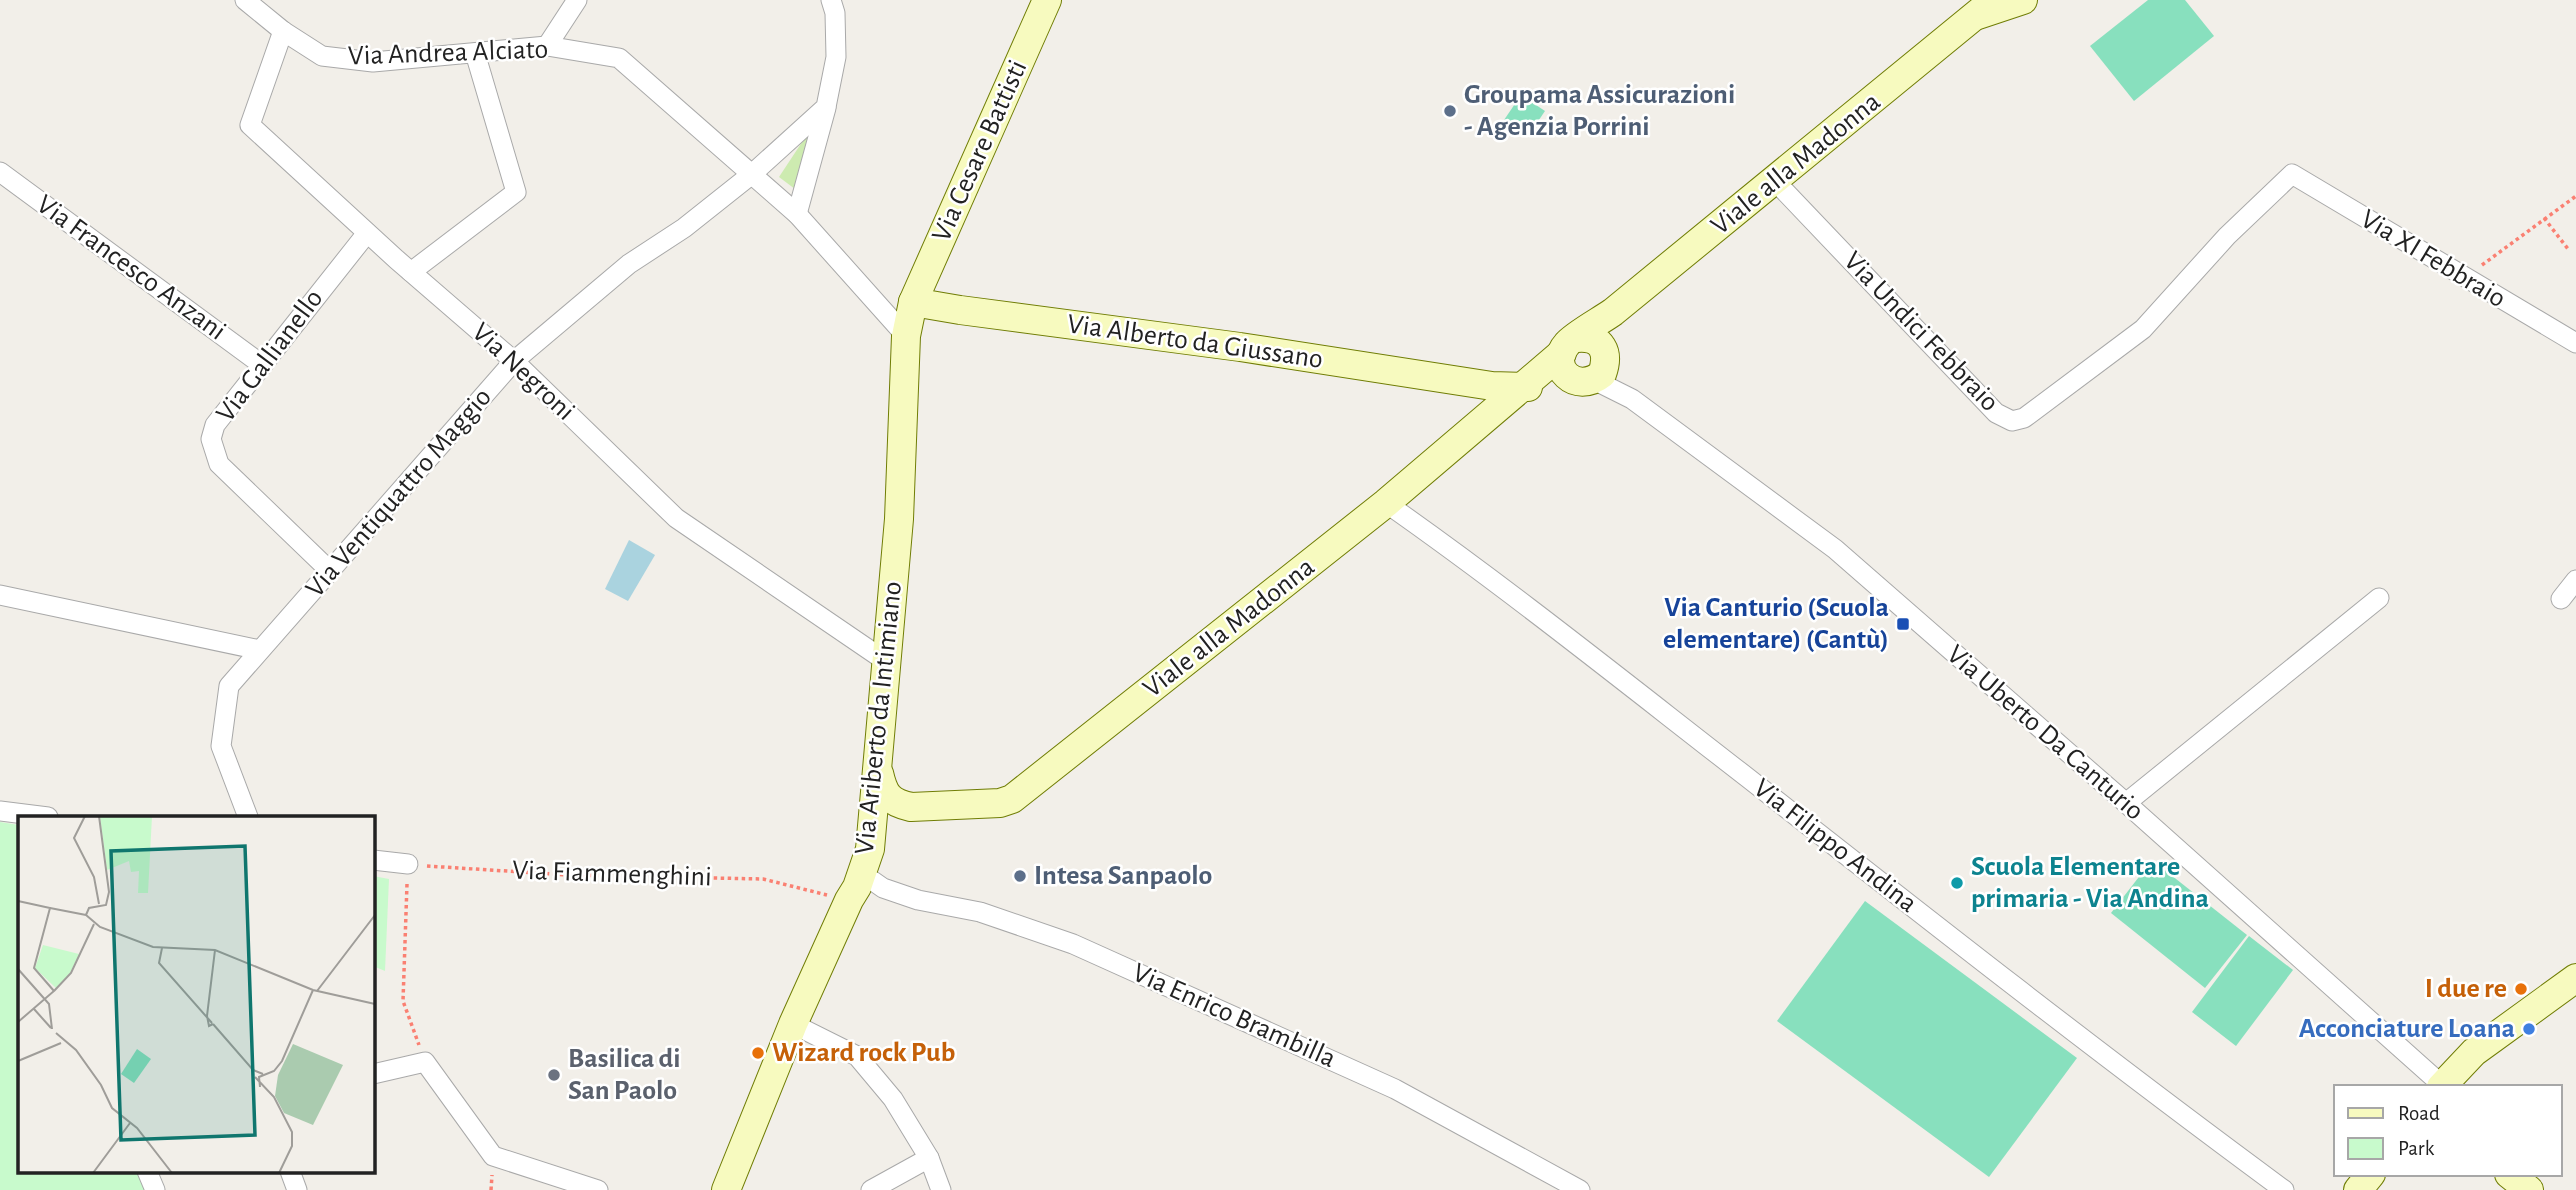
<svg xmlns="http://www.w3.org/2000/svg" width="2576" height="1190" font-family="'Alegreya Sans',sans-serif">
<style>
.grass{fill:#cdebb0}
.park{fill:#c8facc}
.pitch{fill:#88e0be}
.water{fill:#aad3df}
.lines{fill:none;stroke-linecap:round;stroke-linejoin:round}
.street-casing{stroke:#a9a9a9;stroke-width:21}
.secondary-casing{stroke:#707d05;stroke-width:30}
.path{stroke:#fa8072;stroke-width:3.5;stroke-dasharray:3.5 3.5;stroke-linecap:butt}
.street{stroke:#fff;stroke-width:19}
.secondary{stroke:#f7fabf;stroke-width:28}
.service-dot{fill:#5c6f8a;stroke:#fff;stroke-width:2.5}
.transit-dot{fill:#1a4fb4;stroke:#fff;stroke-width:2.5}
.culture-dot{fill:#0f9aa8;stroke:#fff;stroke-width:2.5}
.food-dot{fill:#e8710a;stroke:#fff;stroke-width:2.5}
.shop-dot{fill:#3f7fe0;stroke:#fff;stroke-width:2.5}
.worship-dot{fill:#6b7280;stroke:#fff;stroke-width:2.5}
.labels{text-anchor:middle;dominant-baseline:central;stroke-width:5;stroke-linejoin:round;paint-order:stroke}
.street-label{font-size:28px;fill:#222;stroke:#fff}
.service-label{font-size:28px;font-weight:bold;fill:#4e5e75;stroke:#fff;text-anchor:start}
.transit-label{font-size:28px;font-weight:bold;fill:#164399;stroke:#fff;text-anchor:end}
.culture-label{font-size:28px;font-weight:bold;fill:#0d838f;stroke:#fff;text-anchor:start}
.food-label{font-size:28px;font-weight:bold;fill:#c56008;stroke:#fff;text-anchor:end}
.shop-label{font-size:28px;font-weight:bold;fill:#366cbe;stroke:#fff;text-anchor:end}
.worship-label{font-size:28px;font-weight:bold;fill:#5b616d;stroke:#fff;text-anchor:start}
.inset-road{fill:none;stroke:#9f9d99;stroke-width:2}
.view{fill:#0f766e;fill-opacity:0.15;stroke:#0f766e;stroke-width:3.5}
.inset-edge{fill:none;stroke:#222;stroke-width:3.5}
</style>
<rect width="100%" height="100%" fill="#f2efe9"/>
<polygon class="grass" points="812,127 795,189 779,177"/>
<g class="park">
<polygon points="0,822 19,825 19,1171 144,1171 151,1190 0,1190"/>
<polygon points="373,876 389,879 385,971 373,966"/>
</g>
<g class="pitch">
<polygon points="2148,0 2185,0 2214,36 2134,101 2090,46"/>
<polygon points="1521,95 1545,111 1528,136 1504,120"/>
<polygon points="2152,860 2247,935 2205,988 2111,913"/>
<polygon points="1865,901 2077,1058 1989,1177 1777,1021"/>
<polygon points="2249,936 2293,970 2236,1046 2192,1012"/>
</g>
<polygon class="water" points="629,540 655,555 628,601 605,589"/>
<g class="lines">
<defs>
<g id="street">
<polyline points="245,0 283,31 322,56 373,62 547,46 619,58 797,214 906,336"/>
<polyline points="283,31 250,125 396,259 514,361 676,518 887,662"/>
<polyline points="547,46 577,0"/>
<polyline points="0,172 261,364"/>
<polyline points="1775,181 1996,413 2012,421 2024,418 2143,329 2227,236 2292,174 2576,343"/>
<polyline points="797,214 826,108"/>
<polyline points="411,272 516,192 475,53"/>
<polyline points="1594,380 1632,399 1835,549 2126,803 2442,1085"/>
<path d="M 1386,503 C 1510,590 1628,685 1748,778 C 1925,917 2102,1056 2284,1190"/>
<polyline points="330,571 219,464 211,439 215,425 367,233"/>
<polyline points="0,595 260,650"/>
<polyline points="2561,599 2576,580"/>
<polyline points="2126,803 2379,598"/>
<polyline points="0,811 48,817"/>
<polyline points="248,817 221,746 229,686 514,361 629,264 684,228 752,174 826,107 836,57 835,13 831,0"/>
<polyline points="373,860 408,864"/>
<polyline points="873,881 883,888 918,900 980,912 1073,944 1395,1089 1580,1190"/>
<polyline points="793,1024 857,1056 893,1099 929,1158 941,1190"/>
<polyline points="373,1074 425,1062 493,1156 598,1190"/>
<polyline points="147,1171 155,1190"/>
<polyline points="290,1171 297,1190"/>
<polyline points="871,1190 929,1158"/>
</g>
<g id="secondary">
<polyline points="1978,15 2023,0"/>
<polyline points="913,302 960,310 1240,347 1492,386 1528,387"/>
<path d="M 1577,338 C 1602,336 1610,352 1602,374 C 1575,396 1547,366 1567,344 C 1574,335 1602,320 1613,312 L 1994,0"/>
<path d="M 879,773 C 884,795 889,802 911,807 L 1000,803 L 1012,799 L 1386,503 L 1562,353"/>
<polyline points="2441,1087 2474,1052 2576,978"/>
<polyline points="2509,1174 2529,1190"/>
<polyline points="726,1190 793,1024 849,900 857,887 870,849 899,519 906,336 913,302 1047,0"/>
<polyline points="2358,1190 2371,1174"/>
</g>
</defs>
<use href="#street" class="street-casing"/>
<use href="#secondary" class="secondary-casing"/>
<g class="path">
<polyline points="2544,218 2568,249"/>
<polyline points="2482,265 2576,196"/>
<polyline points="427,866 569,875 763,879 827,895"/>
<polyline points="407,884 403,1001 419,1045"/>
<polyline points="491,1190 492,1175"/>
</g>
<use href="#street" class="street"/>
<use href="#secondary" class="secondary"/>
</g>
<g class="service-dot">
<circle cx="1450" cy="111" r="7"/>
<circle cx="1020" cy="876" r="7"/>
</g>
<rect class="transit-dot" x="1896" y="617" width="14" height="14" rx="3.5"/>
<circle class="culture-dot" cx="1957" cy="883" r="7"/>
<g class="food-dot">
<circle cx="2521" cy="989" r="7"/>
<circle cx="758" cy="1053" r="7"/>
</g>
<circle class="shop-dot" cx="2529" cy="1029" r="7"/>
<circle class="worship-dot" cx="554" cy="1075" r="7"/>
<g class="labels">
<g class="street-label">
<text transform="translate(448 53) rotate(-2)">Via Andrea Alciato</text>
<text transform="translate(980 151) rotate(-66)">Via Cesare Battisti</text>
<text transform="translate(1796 164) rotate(-39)">Viale alla Madonna</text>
<text transform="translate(2433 259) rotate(31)">Via XI Febbraio</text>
<text transform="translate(131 268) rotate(36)">Via Francesco Anzani</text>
<text transform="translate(1921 332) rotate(46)">Via Undici Febbraio</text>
<text transform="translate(1195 342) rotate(8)">Via Alberto da Giussano</text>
<text transform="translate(270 356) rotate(-53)">Via Gallianello</text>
<text transform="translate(523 372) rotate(43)">Via Negroni</text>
<text transform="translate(399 493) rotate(-49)">Via Ventiquattro Maggio</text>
<text transform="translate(1229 628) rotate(-38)">Viale alla Madonna</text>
<text transform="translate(879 718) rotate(-84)">Via Ariberto da Intimiano</text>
<text transform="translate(2045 733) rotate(41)">Via Uberto Da Canturio</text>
<text transform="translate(1835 846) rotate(38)">Via Filippo Andina</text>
<text transform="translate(612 874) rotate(2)">Via Fiammenghini</text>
<text transform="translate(1234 1016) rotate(24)">Via Enrico Brambilla</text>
</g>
<g class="service-label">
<text x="1464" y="95">Groupama Assicurazioni<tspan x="1464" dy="32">- Agenzia Porrini</tspan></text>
<text x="1034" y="876">Intesa Sanpaolo</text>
</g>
<g class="transit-label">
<text x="1889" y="608">Via Canturio (Scuola<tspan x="1889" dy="32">elementare) (Cantù)</tspan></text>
</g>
<g class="culture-label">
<text x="1971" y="867">Scuola Elementare<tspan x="1971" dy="32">primaria - Via Andina</tspan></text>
</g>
<g class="food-label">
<text x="2507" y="989">I due re</text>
<text x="772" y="1053" text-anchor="start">Wizard rock Pub</text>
</g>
<g class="shop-label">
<text x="2515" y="1029">Acconciature Loana</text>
</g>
<g class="worship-label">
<text x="568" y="1059">Basilica di<tspan x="568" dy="32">San Paolo</tspan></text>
</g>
</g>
<g transform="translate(18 816)">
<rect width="357" height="357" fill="#f2efe9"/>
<path d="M 275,228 L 325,249 L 295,309 L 266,297 L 257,280 L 260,259 Z" fill="#aacbaf"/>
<path d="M 82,0 L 134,0 L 130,77 L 120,77 L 121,55 L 113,56 L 111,45 L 89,54 ZM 25,129 L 61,138 L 52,157 L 38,172 L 17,152 Z" fill="#c8facc"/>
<path d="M 119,233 L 133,243 L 116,267 L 103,258 Z" fill="#88e0be"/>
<path class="inset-road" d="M 67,0 L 56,22 L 76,61 L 81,88M 0,85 L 32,92 L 16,152 L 36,175 L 0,206M 32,92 L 68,99M 68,99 L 82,111 L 135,131 L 197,134 L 295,174 L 357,188M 68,99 L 71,92 L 88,89 L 91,76 L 81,0M 144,132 L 141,147 L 194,207M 0,153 L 31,188 L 34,213M 36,175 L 53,157 L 76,108M 299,175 L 357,99M 16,193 L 33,212M 195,208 L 191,210 L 189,200 L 197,134M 195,208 L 235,254 L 245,258M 38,217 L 58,234 L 83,269 L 94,292 L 119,312 L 154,357M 0,245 L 43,227M 237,261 L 256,281 L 274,316 L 274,330 L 261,357M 242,271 L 241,261 L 256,255 L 264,245 L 295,174M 75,357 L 112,307"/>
<path class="view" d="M 227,30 L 237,319 L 103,324 L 93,35 Z"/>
<rect width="357" height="357" class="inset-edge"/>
</g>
<rect x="2334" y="1085" width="228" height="91" fill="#ffffff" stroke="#a7a7a7" stroke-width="2"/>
<rect x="2348" y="1108" width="35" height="10" fill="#f7fabf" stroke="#a7a7a7" stroke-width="2"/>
<text x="2398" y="1120" font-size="21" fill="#222222">Road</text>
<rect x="2348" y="1138" width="35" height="21" fill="#c8facc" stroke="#a7a7a7" stroke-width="2"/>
<text x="2398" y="1155" font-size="21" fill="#222222">Park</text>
</svg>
